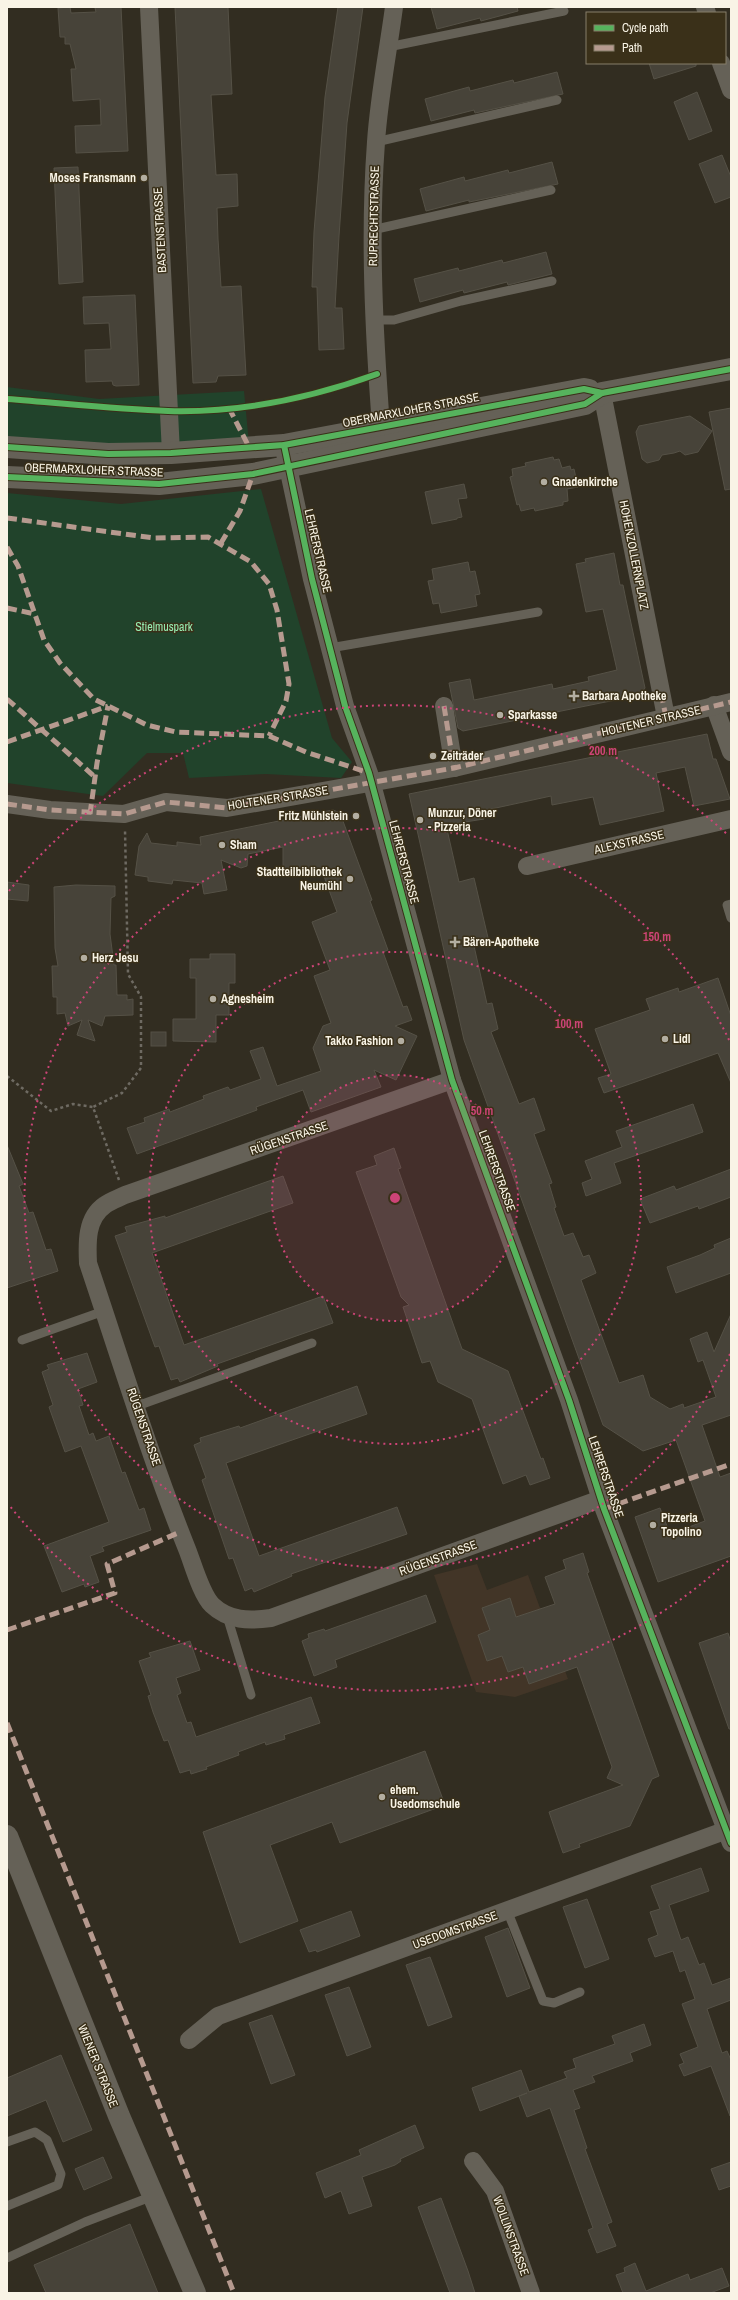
<svg xmlns="http://www.w3.org/2000/svg" width="738" height="2300" font-family="'Archivo Narrow',sans-serif">
<style>
.education{fill:#423527}
.green{fill:#21432b}
.building{fill:#474339;stroke:#555146}
.lines{fill:none;stroke-linecap:round;stroke-linejoin:round}
.path{stroke:#6e6a62;stroke-width:2.5;stroke-dasharray:3 3;stroke-linecap:butt}
.lane{stroke:#656157;stroke-width:9}
.street{stroke:#656157;stroke-width:18}
.secondary{stroke:#656157;stroke-width:22}
.quiet{stroke:#b69a8f;stroke-width:5;stroke-dasharray:10 5;stroke-linecap:butt}
.cycleway-casing{stroke:#3a3019;stroke-width:8}
.cycleway{stroke:#56b35d;stroke-width:6}
.ring{fill:none;stroke:#cd4477;stroke-width:2;stroke-dasharray:2 4}
.poi-dot{fill:#b3aea1;stroke:#3a3019;stroke-width:1.5}
.labels{text-anchor:middle;dominant-baseline:central;stroke-width:3;stroke-linejoin:round;paint-order:stroke}
.poi-label{font-size:12px;font-weight:bold;fill:#f9f4e6;stroke:#3a3019;text-anchor:start}
.street-label{font-size:12px;fill:#f9f4e6;stroke:#3a3019}
.park-label{font-size:12px;fill:#96ecb1;stroke:#3a3019}
.centre{fill:#cd4477;stroke:#3a3019;stroke-width:2}
.ring-label{font-size:12px;text-anchor:middle;font-weight:bold;fill:#cd4477;stroke:#3a3019;stroke-width:3;stroke-linejoin:round;paint-order:stroke}
</style>
<rect width="100%" height="100%" fill="#322d21"/>
<polygon class="education" points="477,1564 487,1590 528,1575 540,1608 542,1608 568,1679 515,1697 476,1692 434,1575"/>
<g class="green">
<polygon points="7,387 99,399 244,391 249,444 7,443"/>
<polygon points="261,489 332,738 352,762 341,778 266,774 189,778 183,753 147,753 103,796 7,783 7,493 121,504"/>
</g>
<g class="building">
<polygon points="70,7 71,13 96,12 95,8 98,7 121,7 128,151 76,153 75,126 101,125 100,99 73,101 71,69 76,69 70,44 65,44 65,37 60,37 58,8"/>
<polygon points="175,7 228,7 232,94 211,95 216,175 237,174 238,206 217,208 218,239 221,287 241,286 246,375 218,376 216,382 193,383"/>
<polygon points="338,7 363,7 347,123 339,236 335,308 342,308 344,349 319,350 317,287 312,287 314,232 325,97"/>
<polygon points="431,7 517,7 518,11 481,21 480,18 437,29"/>
<polygon points="649,63 696,63 696,66 654,79"/>
<polygon points="557,72 563,94 475,113 474,110 431,121 425,99 469,87 470,91 513,80 514,83"/>
<polygon points="697,92 712,131 689,140 674,102"/>
<polygon points="722,155 731,177 731,197 715,203 699,164"/>
<polygon points="552,162 558,184 469,202 469,200 426,211 420,189 464,177 465,181 508,170 509,173"/>
<polygon points="78,167 83,282 59,284 54,168"/>
<polygon points="546,252 552,274 508,285 507,282 464,293 463,290 420,302 414,279 458,268 459,271 502,260 503,263"/>
<polygon points="135,295 139,385 116,386 113,385 112,381 86,382 85,350 111,349 109,323 84,324 83,297"/>
<polygon points="731,408 731,489 725,490 709,412"/>
<polygon points="690,416 712,431 698,452 685,455 680,451 674,453 662,455 659,460 647,463 642,459 636,432 639,426"/>
<polygon points="553,457 554,460 559,459 562,468 570,466 571,470 574,469 578,487 567,489 568,501 563,502 563,505 535,511 534,508 521,511 519,504 517,505 510,477 513,476 512,469 526,466 525,463"/>
<polygon points="464,484 467,498 458,499 462,517 457,518 457,519 432,524 425,492"/>
<polygon points="614,553 620,585 623,585 626,600 645,688 640,695 463,731 458,728 449,683 470,679 474,700 552,684 553,689 589,681 588,677 617,670 603,609 586,612 576,564 586,562 585,559"/>
<polygon points="468,562 470,572 475,571 480,594 475,595 477,606 441,613 439,603 433,604 428,581 434,580 432,569"/>
<polygon points="707,734 713,759 716,759 730,799 694,806 685,767 656,773 664,811 600,825 593,797 552,805 551,796 482,811 484,819 446,825 459,882 474,878 489,942 474,946 487,1004 492,1003 498,1029 491,1032 519,1104 534,1098 545,1130 534,1134 552,1183 549,1184 556,1207 554,1208 564,1236 573,1233 583,1257 589,1255 596,1273 581,1280 619,1383 643,1375 650,1397 670,1409 683,1404 684,1408 716,1397 703,1360 698,1362 690,1339 707,1332 714,1352 731,1314 731,1415 702,1425 720,1477 731,1473 731,1556 658,1582 635,1517 660,1508 670,1534 705,1521 676,1440 643,1451 603,1425 464,1040 409,794"/>
<polygon points="333,810 340,813 372,900 370,901 388,950 383,952 403,1007 407,1006 412,1020 395,1026 417,1036 396,1080 374,1070 381,1087 311,1112 303,1090 256,1107 257,1110 137,1154 127,1128 145,1122 144,1118 169,1109 170,1112 204,1099 203,1096 228,1087 230,1090 261,1079 250,1051 263,1047 277,1086 321,1071 313,1048 323,1026 331,1023 314,976 330,970 312,922 337,912 321,868 295,876 292,868 283,870 283,847 248,854 247,866 241,868 221,860 227,890 204,894 202,883 173,880 172,884 148,881 148,877 135,875 139,846 147,833 151,843 177,846 177,842 201,845 200,837"/>
<polygon points="7,882 29,885 28,901 7,899"/>
<polygon points="76,885 115,886 115,896 111,898 110,934 114,965 116,965 117,995 127,995 127,1000 133,999 133,1015 105,1016 102,1026 88,1020 95,1041 77,1035 82,1020 68,1026 65,1013 57,1014 57,997 53,997 52,966 58,966 55,948 54,887"/>
<polygon points="210,954 235,954 235,983 229,983 229,1015 216,1015 216,1042 173,1041 173,1019 196,1019 196,978 190,978 190,959 210,959"/>
<polygon points="718,978 731,1016 731,1083 718,1053 604,1093 598,1078 611,1074 595,1029 650,1010 646,999 678,988 679,992"/>
<rect x="151" y="1032" width="15" height="14"/>
<polygon points="693,1104 703,1132 614,1163 621,1183 586,1196 582,1183 592,1179 585,1161 622,1147 616,1131"/>
<polygon points="7,1145 23,1184 19,1186 29,1213 33,1212 46,1250 51,1249 58,1271 7,1288"/>
<polygon points="394,1148 401,1168 398,1169 462,1349 508,1371 541,1459 543,1458 550,1478 530,1485 526,1475 503,1484 472,1399 438,1382 430,1361 422,1363 403,1307 409,1305 401,1297 356,1172 377,1165 374,1156"/>
<polygon points="731,1169 731,1197 699,1209 698,1206 650,1223 640,1199 674,1186 676,1190"/>
<polygon points="283,1176 293,1203 152,1253 184,1345 323,1296 333,1323 217,1364 218,1366 180,1382 178,1378 171,1380 159,1346 155,1347 115,1236 127,1232 125,1227 165,1216 165,1218"/>
<polygon points="731,1238 731,1273 676,1293 667,1267 700,1255 715,1248 714,1245"/>
<polygon points="87,1353 97,1382 78,1389 83,1405 79,1406 89,1435 93,1433 96,1441 109,1436 122,1473 125,1472 139,1510 144,1508 151,1530 102,1547 104,1551 90,1556 99,1582 85,1587 84,1584 62,1592 44,1546 109,1522 81,1446 65,1452 49,1407 53,1405 42,1372 49,1369 47,1365"/>
<polygon points="357,1386 367,1414 226,1463 259,1556 397,1507 407,1534 291,1574 292,1576 254,1592 252,1588 245,1591 233,1558 229,1559 202,1480 206,1478 194,1445 201,1442 200,1438 239,1426 240,1428"/>
<polygon points="583,1553 589,1572 587,1573 659,1776 652,1779 630,1826 579,1844 580,1847 563,1853 549,1812 623,1785 607,1778 612,1767 577,1667 529,1684 523,1667 508,1672 502,1656 487,1661 478,1635 490,1630 482,1608 510,1598 516,1617 555,1604 545,1577 566,1569 563,1560"/>
<polygon points="426,1595 436,1622 335,1660 337,1667 314,1676 302,1641 309,1638 308,1634 324,1629 325,1631"/>
<polygon points="728,1633 731,1642 731,1729 729,1729 699,1643"/>
<polygon points="190,1641 200,1670 176,1678 181,1693 177,1695 187,1723 191,1722 196,1737 311,1697 320,1723 284,1735 285,1739 266,1745 265,1742 238,1752 239,1755 206,1767 207,1769 191,1774 190,1770 180,1773 168,1740 164,1741 153,1712 148,1696 151,1695 139,1661 151,1657 149,1653"/>
<polygon points="425,1751 445,1805 340,1843 332,1822 270,1845 298,1921 240,1943 203,1832"/>
<polygon points="701,1868 709,1891 669,1905 681,1940 688,1937 699,1965 704,1963 712,1985 731,1978 731,2000 707,2009 722,2053 727,2051 731,2060 730,2116 711,2066 684,2076 679,2065 684,2063 680,2054 698,2047 682,2004 695,1999 685,1970 680,1972 673,1951 655,1957 648,1939 658,1935 650,1912 660,1909 651,1886"/>
<polygon points="587,1899 609,1959 585,1968 563,1907"/>
<polygon points="351,1911 360,1936 317,1952 316,1950 309,1952 300,1930"/>
<polygon points="508,1928 530,1988 507,1997 485,1937"/>
<polygon points="430,1957 452,2017 428,2026 406,1965"/>
<polygon points="349,1987 371,2047 347,2056 325,1995"/>
<polygon points="272,2015 295,2075 271,2084 249,2023"/>
<polygon points="644,2024 651,2045 630,2053 633,2061 592,2076 595,2082 573,2090 580,2108 574,2110 587,2148 585,2149 612,2222 607,2224 616,2246 597,2253 588,2230 593,2228 550,2108 527,2117 519,2096 527,2093 480,2111 472,2088 521,2070 529,2092 567,2078 564,2072 576,2068 573,2059 615,2044 612,2036"/>
<polygon points="61,2055 92,2130 63,2142 46,2100 7,2116 7,2078"/>
<polygon points="415,2125 424,2148 400,2159 401,2161 395,2165 362,2177 372,2206 349,2214 341,2191 325,2198 316,2173 361,2155 359,2150"/>
<polygon points="103,2157 112,2178 84,2190 75,2169"/>
<polygon points="731,2162 731,2186 719,2190 711,2169"/>
<polygon points="441,2198 468,2271 475,2293 450,2293 418,2207"/>
<polygon points="130,2224 158,2293 46,2293 34,2265"/>
<polygon points="635,2263 646,2291 688,2274 690,2280 722,2268 729,2286 710,2293 623,2293 616,2275 625,2272 624,2268"/>
</g>
<g class="lines">
<g class="path">
<polyline points="7,1076 51,1111 73,1104 93,1107"/>
<polyline points="119,1180 93,1107 122,1093 141,1068 141,997 128,974 125,830"/>
</g>
<g class="lane">
<polyline points="388,47 564,11"/>
<polyline points="376,142 557,100"/>
<polyline points="372,230 551,190"/>
<polyline points="373,320 394,320 461,301 552,281"/>
<polyline points="330,648 538,612"/>
<polyline points="731,904 727,905 731,918"/>
<polyline points="22,1340 104,1311"/>
<polyline points="137,1406 312,1343"/>
<polyline points="227,1616 251,1695"/>
<polyline points="507,1910 543,2001 554,2003 580,1992"/>
<polyline points="7,2142 35,2132 47,2140 61,2174 58,2185 7,2206"/>
<polyline points="7,2258 85,2222 153,2196"/>
</g>
<g class="street">
<polyline points="149,7 171,453"/>
<polyline points="705,7 707,13"/>
<polyline points="721,63 731,90"/>
<polyline points="602,393 666,717"/>
<path d="M 381,426 C 374,332 369,237 376,142 C 379,97 388,52 394,7"/>
<polyline points="285,453 312,579 345,706 369,773 452,1080 569,1400 604,1509 731,1843"/>
<polyline points="714,705 731,752"/>
<polyline points="444,706 454,768"/>
<polyline points="7,804 50,810 124,814 166,802 227,808 454,768 731,702"/>
<polyline points="527,866 731,819"/>
<path d="M 452,1080 L 125,1195 C 119,1198 110,1201 105,1205 C 86,1218 87,1243 88,1263 C 120,1358 150,1457 187,1549 C 193,1564 201,1594 212,1605 C 229,1621 249,1621 271,1618 L 601,1499"/>
<polyline points="189,2040 218,2016 727,1830"/>
<polyline points="473,2161 495,2191 531,2293"/>
</g>
<g class="secondary">
<polyline points="7,447 108,454 171,453 284,445 584,389 589,390"/>
<polyline points="7,477 159,484 253,474 585,404 602,393 731,369"/>
<polyline points="7,1836 119,2116 195,2293"/>
</g>
<g class="quiet">
<polyline points="229,408 249,447"/>
<polyline points="7,518 154,538 208,537 251,562 269,584 277,610 289,684 286,701 269,736"/>
<polyline points="221,543 240,511 253,474"/>
<polyline points="7,547 18,566 44,640 60,663 94,699 147,725 176,732 269,736 306,752 369,773"/>
<polyline points="7,608 35,614"/>
<polyline points="661,693 666,717"/>
<polyline points="7,699 95,777"/>
<polyline points="444,706 454,768"/>
<polyline points="7,742 108,706"/>
<polyline points="7,804 50,810 124,814 166,802 227,808 454,768 731,702"/>
<polyline points="90,814 97,763 108,706"/>
<polyline points="604,1509 731,1464"/>
<polyline points="7,1630 115,1593 107,1564 180,1532"/>
<polyline points="7,1723 234,2293"/>
</g>
<defs>
<g id="cycleway">
<path d="M 7,399 C 61,403 114,409 168,411 C 238,413 311,398 377,374"/>
<polyline points="284,445 312,579 345,706 369,773 452,1080 569,1400 604,1509 731,1843"/>
<polyline points="7,447 108,454 171,453 284,445 584,389 602,393"/>
<polyline points="7,477 159,484 253,474 585,404 602,393 731,369"/>
</g>
</defs>
<use href="#cycleway" class="cycleway-casing"/>
<use href="#cycleway" class="cycleway"/>
</g>
<circle cx="395" cy="1198" r="123" fill="#cd4477" fill-opacity=".12"/>
<g class="ring">
<circle cx="395" cy="1198" r="123"/>
<circle cx="395" cy="1198" r="246"/>
<path d="M730 1354A370 370 0 1 1 730 1042"/>
<path d="M728 1561A493 493 0 0 1 9 1505M9 891A493 493 0 0 1 728 835"/>
</g>
<g class="poi-dot">
<circle cx="144" cy="178" r="4"/>
<circle cx="544" cy="482" r="4"/>
<path d="M572 690h4v4h4v4h-4v4h-4v-4h-4v-4h4z"/>
<circle cx="500" cy="715" r="4"/>
<circle cx="433" cy="756" r="4"/>
<circle cx="356" cy="816" r="4"/>
<circle cx="420" cy="820" r="4"/>
<circle cx="222" cy="845" r="4"/>
<circle cx="350" cy="879" r="4"/>
<path d="M453 936h4v4h4v4h-4v4h-4v-4h-4v-4h4z"/>
<circle cx="84" cy="958" r="4"/>
<circle cx="213" cy="999" r="4"/>
<circle cx="665" cy="1039" r="4"/>
<circle cx="401" cy="1041" r="4"/>
<circle cx="653" cy="1525" r="4"/>
<circle cx="382" cy="1797" r="4"/>
</g>
<g class="labels">
<g class="poi-label">
<text x="136" y="178" text-anchor="end">Moses Fransmann</text>
<text x="552" y="482">Gnadenkirche</text>
<text x="582" y="696">Barbara Apotheke</text>
<text x="508" y="715">Sparkasse</text>
<text x="441" y="756">Zeiträder</text>
<text x="428" y="813">Munzur, Döner<tspan x="428" dy="14">- Pizzeria</tspan></text>
<text x="348" y="816" text-anchor="end">Fritz Mühlstein</text>
<text x="230" y="845">Sham</text>
<text x="342" y="872" text-anchor="end">Stadtteilbibliothek<tspan x="342" dy="14">Neumühl</tspan></text>
<text x="463" y="942">Bären-Apotheke</text>
<text x="92" y="958">Herz Jesu</text>
<text x="221" y="999">Agnesheim</text>
<text x="673" y="1039">Lidl</text>
<text x="393" y="1041" text-anchor="end">Takko Fashion</text>
<text x="661" y="1518">Pizzeria<tspan x="661" dy="14">Topolino</tspan></text>
<text x="390" y="1790">ehem.<tspan x="390" dy="14">Usedomschule</tspan></text>
</g>
<g class="street-label">
<text transform="translate(374 216) rotate(-89)">RUPRECHTSTRASSE</text>
<text transform="translate(160 230) rotate(-93)">BASTENSTRASSE</text>
<text transform="translate(411 410) rotate(-11)">OBERMARXLOHER STRASSE</text>
<text transform="translate(94 470) rotate(2)">OBERMARXLOHER STRASSE</text>
<text transform="translate(318 551) rotate(77)">LEHRERSTRASSE</text>
<text transform="translate(634 555) rotate(79)">HOHENZOLLERNPLATZ</text>
<text transform="translate(651 721) rotate(-13)">HOLTENER STRASSE</text>
<text transform="translate(278 798) rotate(-9)">HOLTENER STRASSE</text>
<text transform="translate(629 842) rotate(-13)">ALEXSTRASSE</text>
<text transform="translate(404 862) rotate(75)">LEHRERSTRASSE</text>
<text transform="translate(289 1138) rotate(-19)">RÜGENSTRASSE</text>
<text transform="translate(497 1171) rotate(70)">LEHRERSTRASSE</text>
<text transform="translate(144 1427) rotate(71)">RÜGENSTRASSE</text>
<text transform="translate(606 1477) rotate(71)">LEHRERSTRASSE</text>
<text transform="translate(438 1558) rotate(-20)">RÜGENSTRASSE</text>
<text transform="translate(455 1930) rotate(-20)">USEDOMSTRASSE</text>
<text transform="translate(98 2066) rotate(68)">WIENER STRASSE</text>
<text transform="translate(511 2236) rotate(70)">WOLLINSTRASSE</text>
</g>
<g class="park-label">
<text x="164" y="627">Stielmuspark</text>
</g>
</g>
<circle cx="395" cy="1198" r="6" class="centre"/>
<g class="ring-label">
<text x="603" y="755">200 m</text>
<text x="657" y="941">150 m</text>
<text x="569" y="1028">100 m</text>
<text x="482" y="1115">50 m</text>
</g>
<rect width="738" height="2300" fill="none" stroke="#f9f4e6" stroke-width="16"/>
<rect x="586" y="12" width="140" height="52" fill="#3a3019" stroke="#867e6b"/>
<rect x="594" y="25" width="20" height="6" fill="#56b35d" stroke="#867e6b"/>
<text x="622" y="32" font-size="12" fill="#f9f4e6">Cycle path</text>
<rect x="594" y="45" width="20" height="6" fill="#b69a8f" stroke="#867e6b"/>
<text x="622" y="52" font-size="12" fill="#f9f4e6">Path</text>
</svg>
